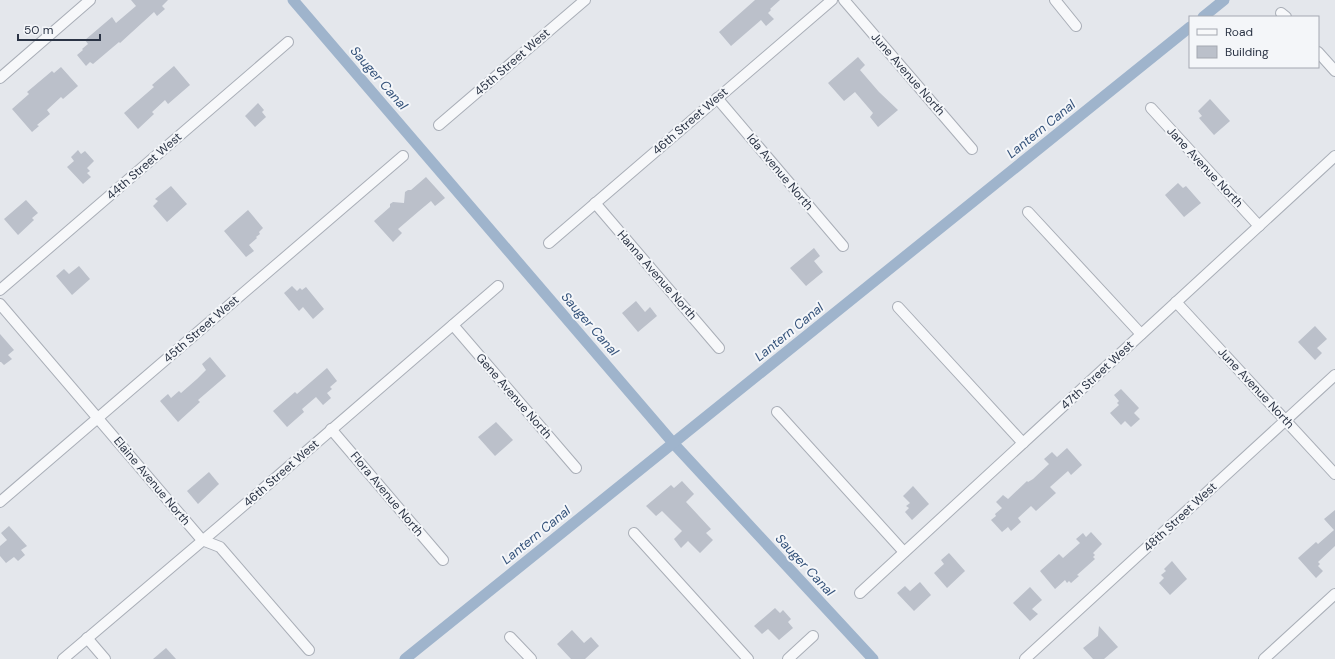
<svg xmlns="http://www.w3.org/2000/svg" width="1335" height="659" font-family="'DM Sans',sans-serif">
<style>
.lines{fill:none;stroke-linecap:round;stroke-linejoin:round}
.canal{stroke:#9fb4cc;stroke-width:11}
.building{fill:#bbc0ca}
.minor-casing{stroke:#a9aeb7;stroke-width:12}
.minor{stroke:#f7f8fa;stroke-width:10}
.labels{text-anchor:middle;dominant-baseline:central;stroke-width:4;stroke-linejoin:round;paint-order:stroke}
.street-label{font-size:12px;fill:#2b3445;stroke:#f4f6f9}
.water-label{font-size:13px;font-style:italic;fill:#34527a;stroke:#f4f6f9}
</style>
<rect width="100%" height="100%" fill="#e4e7ec"/>
<g class="lines">
<g class="canal">
<polyline points="293,0 674,444 873,659"/>
<polyline points="1203,17 1224,0"/>
<polyline points="405,659 1190,27"/>
</g>
</g>
<g class="building">
<polygon points="131,0 168,0 162,6 165,9 157,16 154,12 120,43 119,42 93,64 90,62 86,66 77,55 83,50 82,49 88,44 85,40 112,17 116,23 136,6"/>
<polygon points="755,0 780,0 770,9 771,10 768,13 774,19 766,26 761,20 731,46 719,32"/>
<polygon points="858,57 865,65 860,70 879,92 898,110 878,127 870,117 873,113 855,92 844,101 828,83"/>
<polygon points="174,66 190,85 168,104 165,100 152,112 154,114 138,129 124,113 154,87 152,85"/>
<polygon points="61,67 78,86 63,99 61,97 47,110 50,114 37,125 39,126 32,132 12,109 29,94 27,92 52,71 54,73"/>
<polygon points="1210,99 1230,121 1214,135 1199,118 1202,116 1198,111"/>
<polygon points="258,103 264,110 262,112 266,117 255,127 245,116"/>
<polygon points="78,150 81,154 85,151 94,161 87,168 90,171 87,173 91,177 83,184 67,167 74,161 71,157"/>
<polygon points="426,177 445,198 435,206 431,201 419,211 398,229 402,233 393,242 374,221 390,207 390,204 393,202 404,203 405,192 408,190 411,190"/>
<polygon points="1178,183 1183,188 1186,186 1201,203 1184,217 1165,195"/>
<polygon points="171,186 187,204 167,222 153,206 158,201 155,199"/>
<polygon points="26,200 38,213 32,218 34,220 18,235 4,219"/>
<polygon points="248,210 263,228 259,232 260,234 256,237 257,238 249,245 254,251 246,257 224,231"/>
<polygon points="814,248 820,256 814,261 823,272 806,286 790,268"/>
<polygon points="79,266 90,279 72,295 56,276 64,269 69,274"/>
<polygon points="292,286 297,291 300,288 302,290 306,287 324,309 313,319 303,307 299,311 284,293"/>
<polygon points="636,301 645,312 650,307 657,316 638,332 622,313"/>
<polygon points="1315,326 1327,339 1317,348 1322,353 1315,360 1298,342"/>
<polygon points="0,334 14,350 8,355 12,359 4,365 1,362 0,362"/>
<polygon points="210,357 226,376 198,400 200,402 178,422 160,401 168,394 171,398 179,391 181,393 197,379 206,370 202,364"/>
<polygon points="327,368 337,381 330,387 332,389 327,393 331,398 323,405 316,397 302,409 304,412 287,427 273,411 295,392 297,394"/>
<polygon points="1121,389 1139,408 1134,413 1140,419 1131,427 1125,421 1121,425 1110,413 1119,405 1117,403 1119,401 1114,395"/>
<polygon points="496,422 513,440 495,456 478,437"/>
<polygon points="1067,448 1082,465 1071,475 1068,471 1050,487 1056,493 1036,511 1031,506 1018,518 1021,522 1011,531 1008,527 1002,532 991,520 996,516 995,514 1002,508 996,502 1003,495 1008,499 1027,481 1028,482 1033,479 1049,464 1044,459 1052,452 1057,457"/>
<polygon points="209,472 219,484 198,504 187,491"/>
<polygon points="682,481 694,494 686,502 711,529 706,533 713,540 700,553 688,541 681,548 674,539 682,531 662,511 656,516 646,506 671,485 674,488"/>
<polygon points="913,486 929,504 912,520 905,512 909,508 906,506 910,503 903,496"/>
<polygon points="1335,510 1335,546 1318,562 1320,564 1318,566 1323,571 1316,578 1298,558 1316,542 1318,544 1334,530 1324,519"/>
<polygon points="9,526 27,546 21,550 25,555 18,561 14,557 6,563 0,556 0,546 7,540 1,533"/>
<polygon points="1091,532 1102,544 1093,553 1095,555 1093,557 1095,559 1077,575 1079,576 1071,583 1069,581 1067,583 1065,580 1055,589 1040,571 1059,554 1063,558 1080,543 1076,539 1083,533 1086,537"/>
<polygon points="949,553 965,571 947,588 934,573 944,564 941,560"/>
<polygon points="1172,561 1187,579 1170,595 1159,583 1164,578 1161,575 1166,571 1164,569"/>
<polygon points="920,582 931,595 914,611 897,593 905,586 910,591"/>
<polygon points="1030,587 1042,600 1032,609 1038,614 1030,621 1013,603"/>
<polygon points="775,608 780,613 783,610 791,619 788,622 793,628 779,640 768,629 762,634 754,626"/>
<polygon points="1099,626 1118,647 1104,659 1093,659 1083,648 1098,636"/>
<polygon points="572,630 584,643 591,637 599,646 585,659 571,659 557,644"/>
<polygon points="166,648 176,659 153,659"/>
</g>
<g class="lines">
<defs>
<g id="minor">
<polyline points="844,0 972,149"/>
<polyline points="1055,0 1076,26"/>
<polyline points="1281,13 1286,17"/>
<polyline points="1318,52 1335,71"/>
<polyline points="0,78 90,0"/>
<polyline points="717,98 843,246"/>
<polyline points="1151,108 1259,226"/>
<polyline points="439,125 585,0"/>
<polyline points="595,203 719,348"/>
<polyline points="1028,212 1141,334"/>
<polyline points="549,243 832,0"/>
<polyline points="0,290 288,42"/>
<polyline points="1176,302 1335,474"/>
<polyline points="0,304 202,540 220,547 309,650"/>
<polyline points="898,307 1023,443"/>
<polyline points="453,325 576,468"/>
<polyline points="777,412 904,552"/>
<polyline points="331,429 443,560"/>
<polyline points="0,502 403,156"/>
<polyline points="634,533 748,659"/>
<polyline points="860,593 1335,156"/>
<polyline points="510,637 531,659"/>
<polyline points="87,638 105,659"/>
<polyline points="63,659 221,525 498,286"/>
<polyline points="788,659 813,636"/>
<polyline points="1025,659 1335,375"/>
<polyline points="1264,659 1335,594"/>
</g>
</defs>
<use href="#minor" class="minor-casing"/>
<use href="#minor" class="minor"/>
</g>
<g class="labels">
<g class="street-label">
<text transform="translate(512 62) rotate(-41)">45th Street West</text>
<text transform="translate(908 74) rotate(49)">June Avenue North</text>
<text transform="translate(690 121) rotate(-41)">46th Street West</text>
<text transform="translate(144 166) rotate(-41)">44th Street West</text>
<text transform="translate(1205 167) rotate(47)">Jane Avenue North</text>
<text transform="translate(780 172) rotate(50)">Ida Avenue North</text>
<text transform="translate(657 275) rotate(49)">Hanna Avenue North</text>
<text transform="translate(201 329) rotate(-41)">45th Street West</text>
<text transform="translate(1097 375) rotate(-43)">47th Street West</text>
<text transform="translate(1256 388) rotate(47)">June Avenue North</text>
<text transform="translate(514 396) rotate(49)">Gene Avenue North</text>
<text transform="translate(281 473) rotate(-41)">46th Street West</text>
<text transform="translate(152 481) rotate(50)">Elaine Avenue North</text>
<text transform="translate(387 494) rotate(50)">Flora Avenue North</text>
<text transform="translate(1180 517) rotate(-43)">48th Street West</text>
</g>
<g class="water-label">
<text transform="translate(379 78) rotate(49)">Sauger Canal</text>
<text transform="translate(1041 129) rotate(-39)">Lantern Canal</text>
<text transform="translate(590 324) rotate(49)">Sauger Canal</text>
<text transform="translate(789 332) rotate(-39)">Lantern Canal</text>
<text transform="translate(536 535) rotate(-39)">Lantern Canal</text>
<text transform="translate(805 565) rotate(47)">Sauger Canal</text>
</g>
</g>
<rect x="1189" y="16" width="130" height="52" fill="#f4f6f9" stroke="#a4a8b1"/>
<rect x="1197" y="29" width="20" height="6" fill="#f7f8fa" stroke="#a4a8b1"/>
<text x="1225" y="36" font-size="12" fill="#2b3445">Road</text>
<rect x="1197" y="46" width="20" height="12" fill="#bbc0ca" stroke="#a4a8b1"/>
<text x="1225" y="56" font-size="12" fill="#2b3445">Building</text>
<path d="M18 34v6h82v-6" fill="none" stroke="#2b3445" stroke-width="2"/>
<text x="24" y="34" font-size="12" fill="#2b3445" stroke="#f4f6f9" stroke-width="3" paint-order="stroke">50 m</text>
</svg>
